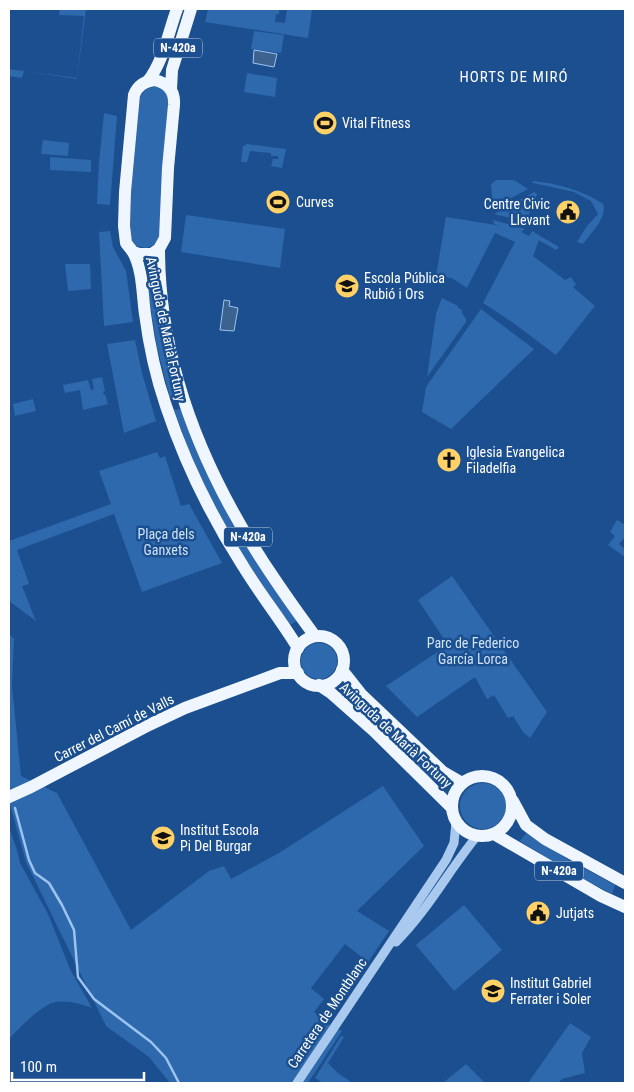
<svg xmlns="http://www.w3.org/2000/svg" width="634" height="1092" font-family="'Roboto Condensed',sans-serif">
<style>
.green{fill:#2e69ad}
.water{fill:#3c6290;stroke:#9cc4f0}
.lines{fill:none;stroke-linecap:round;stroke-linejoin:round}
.stream{stroke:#9cc4f0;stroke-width:2.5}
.minor{stroke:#a9c9ee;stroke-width:9}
.major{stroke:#f0f6ff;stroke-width:12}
.labels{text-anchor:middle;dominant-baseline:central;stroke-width:5;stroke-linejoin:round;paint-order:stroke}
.shield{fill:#1b4f8f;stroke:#bbcadd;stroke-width:1}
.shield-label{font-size:12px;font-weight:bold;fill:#fff}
.poi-label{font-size:14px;fill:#fff;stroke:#1b4f8f;text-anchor:start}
.street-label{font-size:14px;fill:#fff;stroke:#1b4f8f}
.park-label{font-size:14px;fill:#cfe3fa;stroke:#1b4f8f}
.neighbourhood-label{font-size:15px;letter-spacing:1px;fill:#fff;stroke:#1b4f8f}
</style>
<rect width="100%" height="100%" fill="#1b4f8f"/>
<g class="green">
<polygon points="60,9 86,9 77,79 24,71 22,78 9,76 9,69 77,78 84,16 59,15"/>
<polygon points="208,9 279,9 279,14 276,14 275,22 285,23 287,9 312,9 308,38 205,22"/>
<polygon points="254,31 284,35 281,53 251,49"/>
<polygon points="247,73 277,78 275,97 244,92"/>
<polygon points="157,86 162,88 169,96 160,235 156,244 146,248 136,246 131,239 130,233 131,193 140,97 146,89"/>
<polygon points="104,113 117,116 110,205 97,204 99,162"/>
<polygon points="43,140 69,143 68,156 41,154"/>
<polygon points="246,144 286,149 282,168 271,166 273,159 278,159 278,156 271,156 271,153 250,151 247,162 241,162 243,146 246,145"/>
<polygon points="50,157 91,160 91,172 50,170"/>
<polygon points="496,180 514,180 528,189 493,208 491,184"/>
<path d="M 532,181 C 556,183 582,190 603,204 C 608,217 590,234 583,244 L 577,242 L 587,226 L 598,214 L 591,201 L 574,192 L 533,183 Z"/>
<polygon points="534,192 537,194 526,222 494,214"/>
<polygon points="186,215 285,229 280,268 181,252"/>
<polygon points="446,217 502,226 494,224 493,220 525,229 521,232 529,236 532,231 559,247 556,250 535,238 539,240 533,256 565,280 571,277 576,285 573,287 595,306 556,355 512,322 483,303 515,242 495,233 467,288 452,278 436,276"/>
<polygon points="110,231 113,247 126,271 133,322 104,326 99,232"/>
<polygon points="65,264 90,264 91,289 68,291"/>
<polygon points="155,284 177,396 170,398 157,347 147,285"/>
<polygon points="442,298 458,306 458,308 462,310 462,313 466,319 466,322 427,377 436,314"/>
<polygon points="481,309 534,349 451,429 422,412 426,387"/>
<polygon points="135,340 142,373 156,421 124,433 107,344"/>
<polygon points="102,377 105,391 103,392 104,395 105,394 108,404 83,410 80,390 65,393 63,385 88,380 91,390 94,389 92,379"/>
<polygon points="33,399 36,411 15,416 13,404"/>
<path d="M 181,409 C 207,488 250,553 297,621 L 290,625 C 265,589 239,552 217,513 C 200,480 187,445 174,410 Z"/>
<polygon points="157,452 160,458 165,456 181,506 189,504 222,563 142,592 114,514 17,550 29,584 22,586 36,621 9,601 9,541 111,504 99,471"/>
<polygon points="617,520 625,525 625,537 619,544 625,549 625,557 608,545 615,536 610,532"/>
<polygon points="452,576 547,712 530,738 523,732 513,716 508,718 494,695 487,699 475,677 417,717 386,686 448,645 418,600"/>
<polygon points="9,634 14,639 12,686 21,776 57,793 131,930 209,871 224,866 231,879 279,853 383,786 424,846 357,911 389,931 368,962 345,944 311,988 324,999 314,1012 328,1024 342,1031 308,1083 170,1083 149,1057 106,1026 26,862 9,801"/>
<circle cx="319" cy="661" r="18"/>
<polygon points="356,698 435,773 431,780 350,703"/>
<circle cx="483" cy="806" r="23"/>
<path d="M 9,827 L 17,850 L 20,863 L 48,914 L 70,969 L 92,1008 C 82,1004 67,1000 56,1002 C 42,1004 19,1028 9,1039 Z"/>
<polygon points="526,833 567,859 615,885 612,894 567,870 520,841"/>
<polygon points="464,905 502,950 454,991 416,945"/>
<polygon points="570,1023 591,1037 582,1053 585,1073 562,1079 558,1083 528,1083"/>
<polygon points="341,1036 344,1037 328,1063 339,1074 350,1081 348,1083 323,1083 315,1078"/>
<polygon points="466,1064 485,1083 443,1083"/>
</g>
<g class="water">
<polygon points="254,50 277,54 274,67 253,63"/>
<polygon points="224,300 230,301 229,306 238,308 234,331 220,330"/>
</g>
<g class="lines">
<polyline class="stream" points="15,808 29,860 35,873 49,883 62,905 74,930 78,977 94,999 151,1042 166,1058 179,1083"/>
<g class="minor">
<path d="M 396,942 C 428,910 449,870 477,836"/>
<polyline points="297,1083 446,860 454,843 456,822"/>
</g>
<g class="major">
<path d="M 154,80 C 168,83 175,91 174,105 L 168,168 L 165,238 L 159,249 L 152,254 L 139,254 L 133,252 L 126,243 L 124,226 L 125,192 L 134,95 C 138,85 144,82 154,80 Z"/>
<path d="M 148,81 C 164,60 168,33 177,9"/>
<polyline points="171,89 172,70 191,9"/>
<path d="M 159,249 C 159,372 211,488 280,587 C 291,603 303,620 315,636"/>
<path d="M 133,252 C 143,271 142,293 145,314 C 149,345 156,377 166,406 C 185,463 211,516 243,566 C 260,594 281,620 298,648"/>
<circle cx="319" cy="661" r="25"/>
<polyline points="342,670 361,694 443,772 462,783"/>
<polyline points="319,685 331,693 374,731 452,808"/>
<circle cx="482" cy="806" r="30"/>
<polyline points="9,797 31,787 149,725 185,708 280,673 298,673"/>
<polyline points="513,801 526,825 545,839 625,883"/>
<polyline points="494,834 601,896 625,907"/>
</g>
</g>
<defs>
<symbol id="stadium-disc" viewBox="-11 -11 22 22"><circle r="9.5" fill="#ffd166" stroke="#1b4f8f"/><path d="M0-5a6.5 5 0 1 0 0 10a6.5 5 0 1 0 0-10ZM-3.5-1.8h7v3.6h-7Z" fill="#111"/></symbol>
<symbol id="civic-disc" viewBox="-11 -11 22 22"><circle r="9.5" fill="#ffd166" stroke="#1b4f8f"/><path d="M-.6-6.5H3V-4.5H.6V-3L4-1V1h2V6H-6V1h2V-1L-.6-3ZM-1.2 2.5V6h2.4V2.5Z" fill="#111"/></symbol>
<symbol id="school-disc" viewBox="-11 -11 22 22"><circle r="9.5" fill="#ffd166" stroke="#1b4f8f"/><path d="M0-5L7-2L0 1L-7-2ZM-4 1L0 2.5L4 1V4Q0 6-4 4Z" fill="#111"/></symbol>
<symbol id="church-disc" viewBox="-11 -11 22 22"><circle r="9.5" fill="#ffd166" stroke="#1b4f8f"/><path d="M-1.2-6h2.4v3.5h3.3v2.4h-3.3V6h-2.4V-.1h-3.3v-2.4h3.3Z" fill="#111"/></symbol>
</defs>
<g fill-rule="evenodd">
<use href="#stadium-disc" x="311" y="109" width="28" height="28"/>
<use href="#stadium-disc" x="264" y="188" width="28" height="28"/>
<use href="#civic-disc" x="554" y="198" width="28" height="28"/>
<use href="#school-disc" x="333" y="272" width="28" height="28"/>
<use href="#church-disc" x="435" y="446" width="28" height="28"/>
<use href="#school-disc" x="149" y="824" width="28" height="28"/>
<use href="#civic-disc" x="524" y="899" width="28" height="28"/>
<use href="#school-disc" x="479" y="977" width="28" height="28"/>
</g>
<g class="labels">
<g class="shield">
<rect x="154" y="38.5" width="48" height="19" rx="4"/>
<rect x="224" y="527.5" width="48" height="19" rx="4"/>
<rect x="535" y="861.5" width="48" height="19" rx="4"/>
</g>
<g class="shield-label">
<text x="178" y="48">N-420a</text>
<text x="248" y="537">N-420a</text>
<text x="559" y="871">N-420a</text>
</g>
<g class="poi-label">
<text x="342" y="123">Vital Fitness</text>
<text x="296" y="202">Curves</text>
<text x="550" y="204" text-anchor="end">Centre Civic<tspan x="550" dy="16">Llevant</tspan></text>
<text x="364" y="278">Escola Pública<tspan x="364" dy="16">Rubió i Ors</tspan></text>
<text x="466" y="452">Iglesia Evangelica<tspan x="466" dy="16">Filadelfia</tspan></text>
<text x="180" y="830">Institut Escola<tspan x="180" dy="16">Pi Del Burgar</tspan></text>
<text x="556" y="913">Jutjats</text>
<text x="510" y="983">Institut Gabriel<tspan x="510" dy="16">Ferrater i Soler</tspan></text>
</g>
<g class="street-label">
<text transform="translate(166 329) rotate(78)">Avinguda de Marià Fortuny</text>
<text transform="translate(114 728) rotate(-27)">Carrer del Camí de Valls</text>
<text transform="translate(396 735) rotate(43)">Avinguda de Marià Fortuny</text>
<text transform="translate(327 1013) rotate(-56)">Carretera de Montblanc</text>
</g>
<g class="park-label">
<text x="166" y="534">Plaça dels<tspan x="166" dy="16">Ganxets</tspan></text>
<text x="473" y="643">Parc de Federico<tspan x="473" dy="16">García Lorca</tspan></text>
</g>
<g class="neighbourhood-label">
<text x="514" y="77">HORTS DE MIRÓ</text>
</g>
</g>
<rect width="634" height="1092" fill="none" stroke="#ffffff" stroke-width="20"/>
<path d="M12 1072v8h132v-8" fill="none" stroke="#ffffff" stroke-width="2.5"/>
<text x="20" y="1072" font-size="15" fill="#ffffff" stroke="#1b4f8f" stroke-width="4" paint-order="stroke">100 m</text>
</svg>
